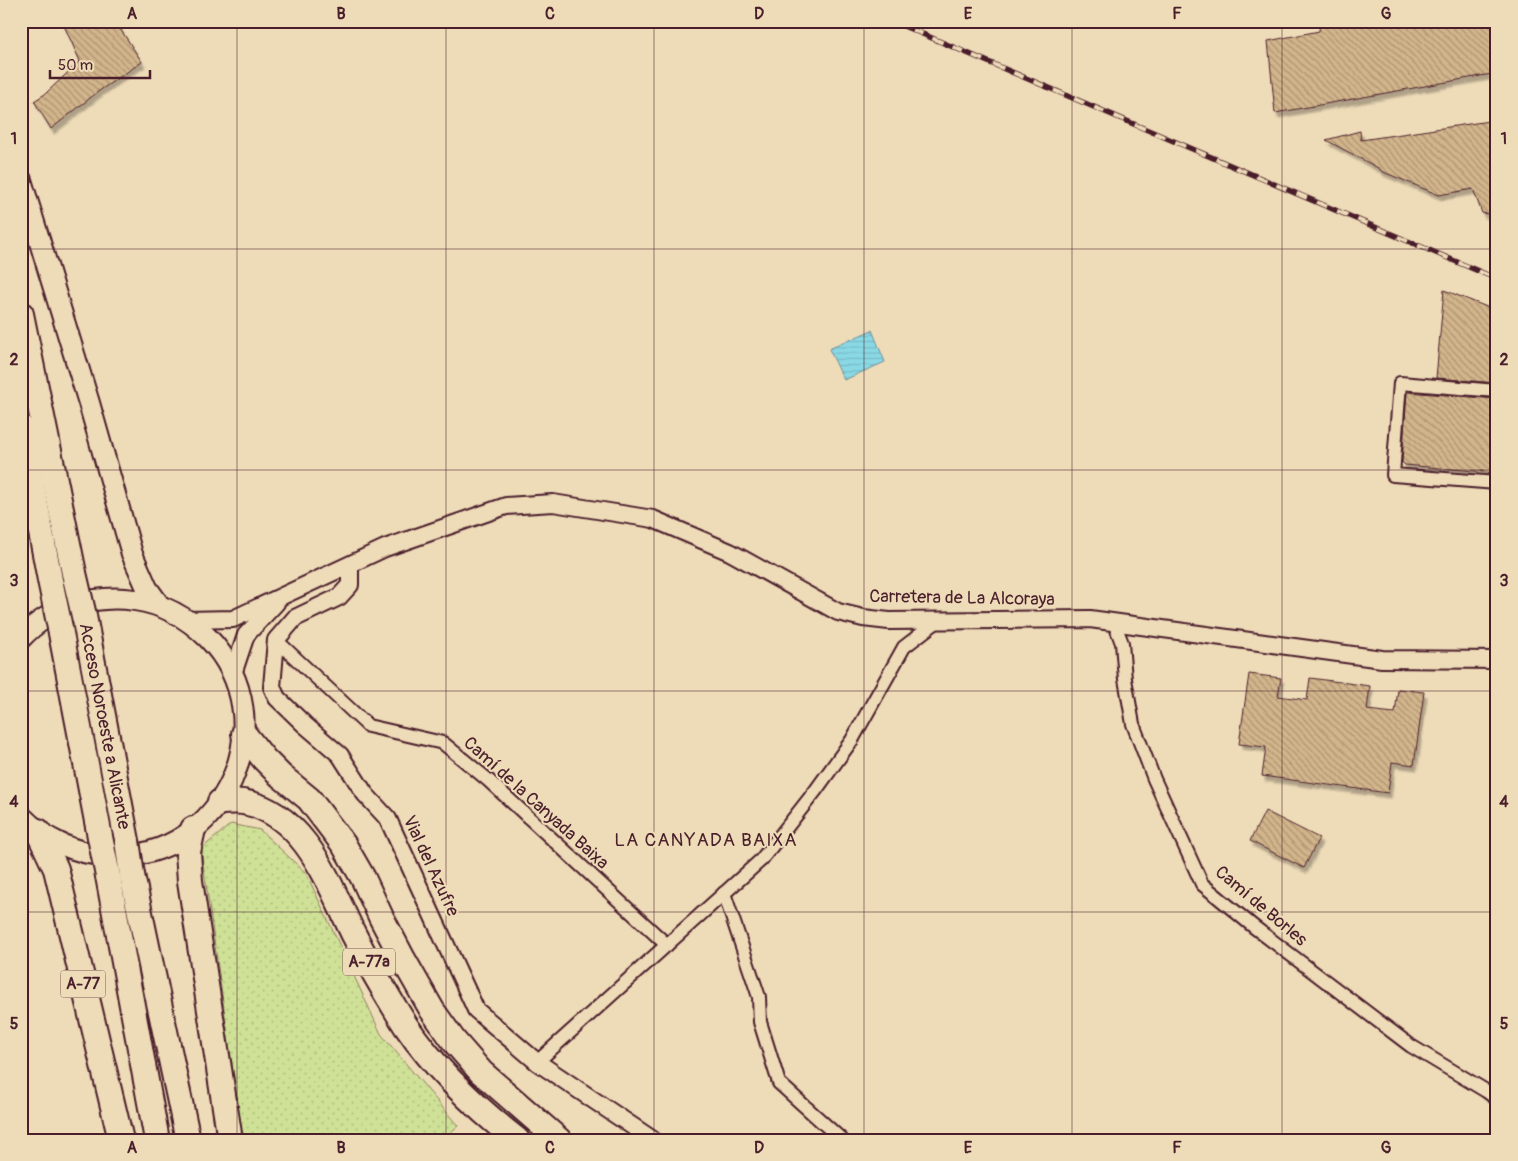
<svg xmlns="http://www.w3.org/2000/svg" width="1518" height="1161" font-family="Pangolin,sans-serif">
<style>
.grass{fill:url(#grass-dots);stroke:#8c8060}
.water{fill:url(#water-rules);stroke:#708f9b}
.building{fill:url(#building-back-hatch);stroke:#4a1f2b;filter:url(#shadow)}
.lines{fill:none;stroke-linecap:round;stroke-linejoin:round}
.minor-casing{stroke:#4a1f2b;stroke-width:16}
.tertiary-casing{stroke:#4a1f2b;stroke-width:20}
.primary-casing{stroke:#4a1f2b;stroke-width:24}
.motorway-casing{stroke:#4a1f2b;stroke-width:28}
.minor{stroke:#eedbb8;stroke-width:12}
.tertiary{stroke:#eedbb8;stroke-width:16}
.primary{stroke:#eedbb8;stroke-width:20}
.motorway{stroke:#eedbb8;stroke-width:24}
.rail-casing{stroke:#4a1f2b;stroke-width:5.5}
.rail{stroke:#eedbb8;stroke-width:4;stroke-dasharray:11;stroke-linecap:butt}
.motorway-bridge-casing{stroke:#4a1f2b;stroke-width:28;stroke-linecap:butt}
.motorway-bridge{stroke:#eedbb8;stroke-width:24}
.grid{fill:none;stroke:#4a1f2b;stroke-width:1;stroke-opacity:0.55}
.labels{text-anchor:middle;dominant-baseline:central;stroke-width:4;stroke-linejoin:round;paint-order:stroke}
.shield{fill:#eedbb8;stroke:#7b5755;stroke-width:1}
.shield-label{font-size:16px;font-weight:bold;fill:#4a1f2b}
.street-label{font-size:18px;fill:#4a1f2b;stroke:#eedbb8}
.neighbourhood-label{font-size:19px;letter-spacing:1px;fill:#4a1f2b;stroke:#eedbb8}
.neatline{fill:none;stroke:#4a1f2b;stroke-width:2}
.grid-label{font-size:16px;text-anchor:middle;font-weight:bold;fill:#4a1f2b}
</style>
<defs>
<pattern id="grass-dots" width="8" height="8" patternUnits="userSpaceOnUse" patternTransform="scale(1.25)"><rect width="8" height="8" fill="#cfe196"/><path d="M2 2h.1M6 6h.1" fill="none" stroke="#b3c181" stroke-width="1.8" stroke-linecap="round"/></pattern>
<pattern id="water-rules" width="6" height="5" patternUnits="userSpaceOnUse" patternTransform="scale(1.25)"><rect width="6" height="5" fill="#89d9e5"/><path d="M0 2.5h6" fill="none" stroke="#78bac5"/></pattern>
<pattern id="building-back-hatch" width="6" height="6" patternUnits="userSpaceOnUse" patternTransform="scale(1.25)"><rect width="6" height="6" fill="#d2b58b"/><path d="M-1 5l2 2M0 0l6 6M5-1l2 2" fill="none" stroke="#ac9372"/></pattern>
<filter id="shadow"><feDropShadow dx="3" dy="5" stdDeviation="1" flood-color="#0004"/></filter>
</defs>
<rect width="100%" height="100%" fill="#eedbb8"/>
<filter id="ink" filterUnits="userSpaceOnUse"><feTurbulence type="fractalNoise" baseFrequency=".02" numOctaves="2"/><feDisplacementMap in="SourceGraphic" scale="10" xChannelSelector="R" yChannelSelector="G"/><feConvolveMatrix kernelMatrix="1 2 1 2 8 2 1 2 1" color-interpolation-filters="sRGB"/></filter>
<g filter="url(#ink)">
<polygon class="grass" points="231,824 260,830 306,873 381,1034 458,1126 441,1140 243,1140 201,849"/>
<polygon class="water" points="872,330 885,362 844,380 829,349"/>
<g class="building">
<polygon points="62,21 115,21 142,62 99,91 51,129 34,101 45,94 80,61"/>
<polygon points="1320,21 1497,21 1497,73 1275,113 1268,41 1319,31"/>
<polygon points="1496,120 1497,215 1482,213 1473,189 1439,195 1381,171 1380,169 1326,140 1360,131 1361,140"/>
<polygon points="1444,290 1497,311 1497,383 1436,378"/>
<polygon points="1407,392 1497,399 1497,473 1405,465 1402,462"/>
<polygon points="1249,674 1281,678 1278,696 1307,700 1310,678 1370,686 1367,710 1395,713 1398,689 1424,692 1414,765 1392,762 1388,793 1262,776 1266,747 1239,744"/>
<polygon points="1265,811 1319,838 1304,868 1250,841"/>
</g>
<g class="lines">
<defs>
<g id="minor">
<polyline points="1497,391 1400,383 1393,475 1497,483"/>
<polyline points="1114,622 1122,643 1125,679 1133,724 1154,779 1202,884 1254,927 1411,1046 1486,1091 1497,1099"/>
<polyline points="276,640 368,726 443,743 488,780 667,945"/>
<polyline points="724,893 759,997 760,1022 779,1083 842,1140"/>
<polyline points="537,1062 761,860 816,790 852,740 904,647 939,620"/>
</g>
<g id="tertiary">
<polyline points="350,566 350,585 339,597 295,618 276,640 272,687 277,698 305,725 340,755 365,794 388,819 476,1010 537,1062 653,1140"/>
<polyline points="187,620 233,619 385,548 506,506 553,503 653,519 730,552 838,612 863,618 889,621 1090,619 1382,659 1497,660"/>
<polyline points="233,674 246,635 276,603"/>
</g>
<g id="primary">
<polyline points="21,180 89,403 132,554 147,588 160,606"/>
<path d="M 21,638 C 50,607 94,594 135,600 C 163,604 188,618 208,638 C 288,721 224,862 109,856 C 76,854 44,840 21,816"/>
</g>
<g id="motorway">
<polyline points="21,314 74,573"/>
<polyline points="21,427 50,580"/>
<path id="s1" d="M 84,616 L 127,841"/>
<polyline points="60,628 100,837"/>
<polyline points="244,734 264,759 281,776 309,799 344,845 363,878 381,917 403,959 432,1010 454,1041 481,1072 559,1140"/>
<path d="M 220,802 C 227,802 236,801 243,802 C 305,813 329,884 353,933 C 369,965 387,996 406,1026 C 436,1070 475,1107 517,1140"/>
<polyline points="193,829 188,852 190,881 230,1140"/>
<polyline points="38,831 56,869 121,1140"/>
<polyline points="132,875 188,1140"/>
<polyline points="108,876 157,1140"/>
</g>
</defs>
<use href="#minor" class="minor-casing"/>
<use href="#tertiary" class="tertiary-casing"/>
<use href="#primary" class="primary-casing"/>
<use href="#motorway" class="motorway-casing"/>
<use href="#minor" class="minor"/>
<use href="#tertiary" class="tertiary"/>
<use href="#primary" class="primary"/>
<use href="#motorway" class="motorway"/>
<defs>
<polyline id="rail" points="892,21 1497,279"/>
</defs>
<use href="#rail" class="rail-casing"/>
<use href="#rail" class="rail"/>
<defs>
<g id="motorway-bridge">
<polyline points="74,573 84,616"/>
<polyline points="50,580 60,628"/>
<polyline points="100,837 108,876"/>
<polyline points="127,841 132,875"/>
</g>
</defs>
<use href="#motorway-bridge" class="motorway-bridge-casing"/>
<use href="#motorway-bridge" class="motorway-bridge"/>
</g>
</g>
<path class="grid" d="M 237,21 L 237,1140M 446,21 L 446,1140M 654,21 L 654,1140M 864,21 L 864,1140M 1072,21 L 1072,1140M 1282,21 L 1282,1140M 21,249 L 1497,249M 21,470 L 1497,470M 21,691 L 1497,691M 21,912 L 1497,912"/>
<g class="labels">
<g class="shield">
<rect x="343" y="948.5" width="52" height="27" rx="4"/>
<rect x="60.5" y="970.5" width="45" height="27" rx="4"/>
</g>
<g class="shield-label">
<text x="369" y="962">A-77a</text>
<text x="83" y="984">A-77</text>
</g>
<g class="street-label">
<text transform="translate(962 598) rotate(1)">Carretera de La Alcoraya</text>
<text stroke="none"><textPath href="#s1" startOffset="112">Acceso Noroeste a Alicante</textPath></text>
<text transform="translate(536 803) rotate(42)">Camí de la Canyada Baixa</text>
<text transform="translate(431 866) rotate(65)">Vial del Azufre</text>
<text transform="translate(1261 906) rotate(40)">Camí de Borles</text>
</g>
<g class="neighbourhood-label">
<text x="706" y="840">LA CANYADA BAIXA</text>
</g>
</g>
<rect width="1518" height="1161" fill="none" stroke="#eedbb8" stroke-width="55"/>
<path d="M50 70v8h100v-8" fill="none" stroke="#4a1f2b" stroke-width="2.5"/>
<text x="58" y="70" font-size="15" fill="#4a1f2b" stroke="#eedbb8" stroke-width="4" paint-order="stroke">50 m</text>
<rect x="28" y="28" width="1462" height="1106" class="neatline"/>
<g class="grid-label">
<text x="132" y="19">A</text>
<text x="341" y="19">B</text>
<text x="550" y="19">C</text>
<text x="759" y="19">D</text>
<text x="968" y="19">E</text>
<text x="1177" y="19">F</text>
<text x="1386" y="19">G</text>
<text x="14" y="144">1</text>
<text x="1504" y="144">1</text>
<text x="14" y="365">2</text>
<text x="1504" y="365">2</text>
<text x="14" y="586">3</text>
<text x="1504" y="586">3</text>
<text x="14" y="807">4</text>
<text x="1504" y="807">4</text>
<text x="14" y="1029">5</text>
<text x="1504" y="1029">5</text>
<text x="132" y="1153">A</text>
<text x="341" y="1153">B</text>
<text x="550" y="1153">C</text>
<text x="759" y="1153">D</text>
<text x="968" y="1153">E</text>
<text x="1177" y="1153">F</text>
<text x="1386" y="1153">G</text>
</g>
</svg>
